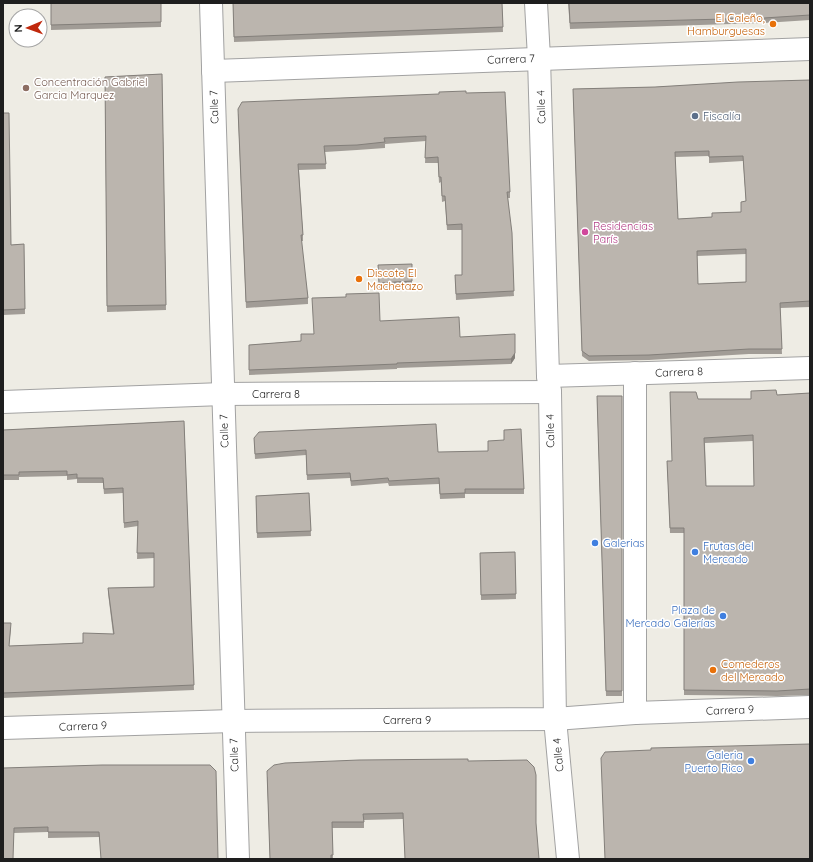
<svg xmlns="http://www.w3.org/2000/svg" width="813" height="862" font-family="Quicksand,sans-serif">
<style>
.lines{fill:none;stroke-linecap:round;stroke-linejoin:round}
.minor-casing{stroke:#a2a2a2;stroke-width:24}
.minor{stroke:#fff;stroke-width:22}
.wall{fill:#a19c96;fill-rule:evenodd}
.shaded-wall{fill:#837f7a}
.building{fill:#bbb5ae;stroke:#837f7a;fill-rule:evenodd}
.food-dot{fill:#e8710a;stroke:#fff;stroke-width:1.5}
.education-dot{fill:#8d6e63;stroke:#fff;stroke-width:1.5}
.service-dot{fill:#5c6f8a;stroke:#fff;stroke-width:1.5}
.hotel-dot{fill:#d1479c;stroke:#fff;stroke-width:1.5}
.shop-dot{fill:#3f7fe0;stroke:#fff;stroke-width:1.5}
.labels{text-anchor:middle;dominant-baseline:central;stroke-width:3;stroke-linejoin:round;paint-order:stroke}
.food-label{font-size:11px;fill:#c56008;stroke:#fff;text-anchor:start}
.street-label{font-size:11px;fill:#1e1e1e;stroke:#fff}
.education-label{font-size:11px;fill:#785e54;stroke:#fff;text-anchor:start}
.service-label{font-size:11px;fill:#4e5e75;stroke:#fff;text-anchor:start}
.hotel-label{font-size:11px;fill:#b23c85;stroke:#fff;text-anchor:start}
.shop-label{font-size:11px;fill:#366cbe;stroke:#fff;text-anchor:start}
</style>
<rect width="100%" height="100%" fill="#eeece4"/>
<g class="lines">
<defs>
<g id="minor">
<polyline points="211,3 238,859"/>
<polyline points="536,3 539,58 548,376 550,392 555,719 568,859"/>
<polyline points="213,71 810,49"/>
<polyline points="635,373 635,713"/>
<polyline points="548,376 810,368"/>
<polyline points="3,402 223,394 550,392"/>
<polyline points="3,728 233,721 555,719 635,713 810,707"/>
</g>
</defs>
<use href="#minor" class="minor-casing"/>
<use href="#minor" class="minor"/>
</g>
<g class="wall">
<polygon points="51,3 161,3 161,27 51,30"/>
<polygon points="233,3 502,3 503,32 234,42"/>
<polygon points="568,3 810,3 810,20 764,23 570,29"/>
<polygon points="162,74 166,310 107,312 105,77"/>
<path d="M 810,80 L 810,307 L 780,308 L 782,354 L 749,354 L 649,360 L 589,361 L 582,356 L 573,89 L 655,87 ZM 709,156 L 709,163 L 743,161 L 746,201 L 741,212 L 712,217 L 678,219 L 675,157 ZM 746,254 L 746,282 L 698,284 L 697,256 Z"/>
<polygon points="466,93 510,192 510,198 508,198 514,296 456,300 455,275 462,275 462,230 447,230 445,201 442,202 441,182 439,183 438,163 425,163 426,141 385,144 385,148 357,150 325,152 326,169 299,170 303,235 303,241 301,241 308,298 308,304 246,308 238,114"/>
<polygon points="3,113 11,245 24,244 25,314 3,315"/>
<polygon points="412,264 412,286 379,288 378,265"/>
<polygon points="380,321 460,337 515,358 511,364 397,368 397,369 249,375 249,345 301,341"/>
<path d="M 810,393 L 810,695 L 777,696 L 684,695 L 684,533 L 670,533 L 667,461 L 672,461 L 698,399 L 751,399 L 777,395 ZM 753,441 L 754,486 L 706,486 L 705,443 Z"/>
<polygon points="597,396 622,396 622,696 606,696"/>
<polygon points="184,421 194,690 3,698 3,623 11,628 9,646 83,643 113,634 108,593 108,588 154,587 154,558 137,559 138,526 124,528 123,493 104,494 103,483 77,483 77,479 67,480 67,476 19,477 19,480 3,480 3,430"/>
<polygon points="254,438 438,452 524,489 524,494 465,494 465,498 440,499 439,484 389,486 388,483 351,486 350,478 307,480 306,455 255,459"/>
<polygon points="309,493 311,536 257,538 256,496"/>
<polygon points="515,552 516,599 481,600 480,553"/>
<polygon points="468,759 403,819 364,820 364,828 332,828 333,859 270,859 267,777"/>
<polygon points="3,768 218,859 99,837 48,838 48,832 14,833"/>
</g>
<polygon class="shaded-wall" points="515,334 515,358 511,364 511,359"/>
<g class="building">
<polygon points="51,3 161,3 161,22 51,25"/>
<polygon points="233,3 502,3 503,27 234,37"/>
<polygon points="569,3 810,3 810,15 764,18 570,23"/>
<polygon points="162,74 166,305 107,306 105,77"/>
<path d="M 810,80 L 810,301 L 780,303 L 782,349 L 749,349 L 649,355 L 589,356 L 582,351 L 573,89 L 655,87 L 738,82 ZM 709,151 L 709,157 L 743,156 L 746,201 L 741,202 L 741,212 L 712,213 L 712,217 L 678,219 L 675,152 ZM 746,249 L 746,282 L 698,284 L 697,251 Z"/>
<polygon points="466,91 466,93 505,92 510,192 507,192 512,233 514,291 456,294 455,275 462,275 462,224 447,225 445,196 442,196 441,177 439,177 438,157 425,158 426,136 384,138 385,142 357,145 324,146 326,164 298,164 303,235 301,235 308,298 246,302 238,109 242,102 439,94 439,92"/>
<polygon points="3,113 9,113 11,245 24,244 25,309 3,310"/>
<polygon points="412,264 412,281 379,283 378,265"/>
<polygon points="379,293 380,321 459,317 460,337 515,334 515,353 511,359 397,363 397,364 249,370 249,345 301,341 301,334 314,334 312,298 346,297 346,294"/>
<path d="M 776,390 L 777,395 L 810,393 L 810,689 L 777,691 L 684,690 L 684,528 L 670,528 L 667,461 L 672,461 L 670,392 L 696,392 L 698,399 L 751,399 L 751,391 ZM 753,435 L 754,486 L 706,486 L 704,438 Z"/>
<polygon points="597,396 622,396 622,691 606,691"/>
<polygon points="184,421 194,685 3,693 3,623 11,623 9,646 83,643 83,633 114,634 108,588 154,587 154,553 137,553 138,521 124,523 123,488 104,489 103,478 77,478 77,474 67,475 67,471 19,472 19,475 3,475 3,430"/>
<polygon points="436,424 438,452 488,451 488,441 504,440 504,430 521,429 524,489 465,489 465,493 440,494 439,478 389,481 388,478 351,481 350,473 307,475 306,450 255,454 254,438 259,432"/>
<polygon points="309,493 311,531 257,533 256,496"/>
<polygon points="515,552 516,594 481,595 480,553"/>
<polygon points="810,744 810,859 605,859 601,758 605,752 651,750 651,748"/>
<polygon points="468,759 468,761 527,760 534,767 536,775 536,823 539,859 405,859 403,813 363,814 364,822 332,822 333,855 331,855 331,859 270,859 267,771 274,765 285,763 359,760"/>
<polygon points="102,765 210,765 216,771 218,859 101,859 99,832 48,832 48,827 14,828 13,859 3,859 3,768"/>
</g>
<g class="food-dot">
<circle cx="773" cy="24" r="4"/>
<circle cx="359" cy="279" r="4"/>
<circle cx="713" cy="670" r="4"/>
</g>
<circle class="education-dot" cx="26" cy="88" r="4"/>
<circle class="service-dot" cx="695" cy="116" r="4"/>
<circle class="hotel-dot" cx="585" cy="232" r="4"/>
<g class="shop-dot">
<circle cx="595" cy="543" r="4"/>
<circle cx="695" cy="552" r="4"/>
<circle cx="723" cy="616" r="4"/>
<circle cx="751" cy="761" r="4"/>
</g>
<g class="labels">
<g class="food-label">
<text x="765" y="18" text-anchor="end">El Caleño,<tspan x="765" dy="13">Hamburguesas</tspan></text>
<text x="367" y="273">Discote El<tspan x="367" dy="13">Machetazo</tspan></text>
<text x="721" y="664">Comederos<tspan x="721" dy="13">del Mercado</tspan></text>
</g>
<g class="street-label">
<text transform="translate(511 59) rotate(-2)">Carrera 7</text>
<text transform="translate(214 107) rotate(-92)">Calle 7</text>
<text transform="translate(541 107) rotate(-92)">Calle 4</text>
<text transform="translate(679 372) rotate(-2)">Carrera 8</text>
<text x="276" y="394">Carrera 8</text>
<text transform="translate(224 431) rotate(-92)">Calle 7</text>
<text transform="translate(550 431) rotate(-91)">Calle 4</text>
<text transform="translate(730 710) rotate(-2)">Carrera 9</text>
<text x="407" y="720">Carrera 9</text>
<text transform="translate(83 726) rotate(-2)">Carrera 9</text>
<text transform="translate(234 755) rotate(-92)">Calle 7</text>
<text transform="translate(558 755) rotate(-95)">Calle 4</text>
</g>
<g class="education-label">
<text x="34" y="82">Concentración Gabriel<tspan x="34" dy="13">Garcia Marquez</tspan></text>
</g>
<g class="service-label">
<text x="703" y="116">Fiscalía</text>
</g>
<g class="hotel-label">
<text x="593" y="226">Residencias<tspan x="593" dy="13">París</tspan></text>
</g>
<g class="shop-label">
<text x="603" y="543">Galerias</text>
<text x="703" y="546">Frutas del<tspan x="703" dy="13">Mercado</tspan></text>
<text x="715" y="610" text-anchor="end">Plaza de<tspan x="715" dy="13">Mercado Galerías</tspan></text>
<text x="743" y="755" text-anchor="end">Galeria<tspan x="743" dy="13">Puerto Rico</tspan></text>
</g>
</g>
<rect width="813" height="862" fill="none" stroke="#1e1e1e" stroke-width="8"/>
<g transform="translate(28 28) rotate(268)"><circle r="19" fill="#ffffff" stroke="#a5a5a5"/>
<path d="M0-3L7 15L0 10L-7 15Z" fill="#c0280c"/>
<text y="-6" font-size="11" font-weight="bold" text-anchor="middle" fill="#1e1e1e">N</text>
</g>
</svg>
